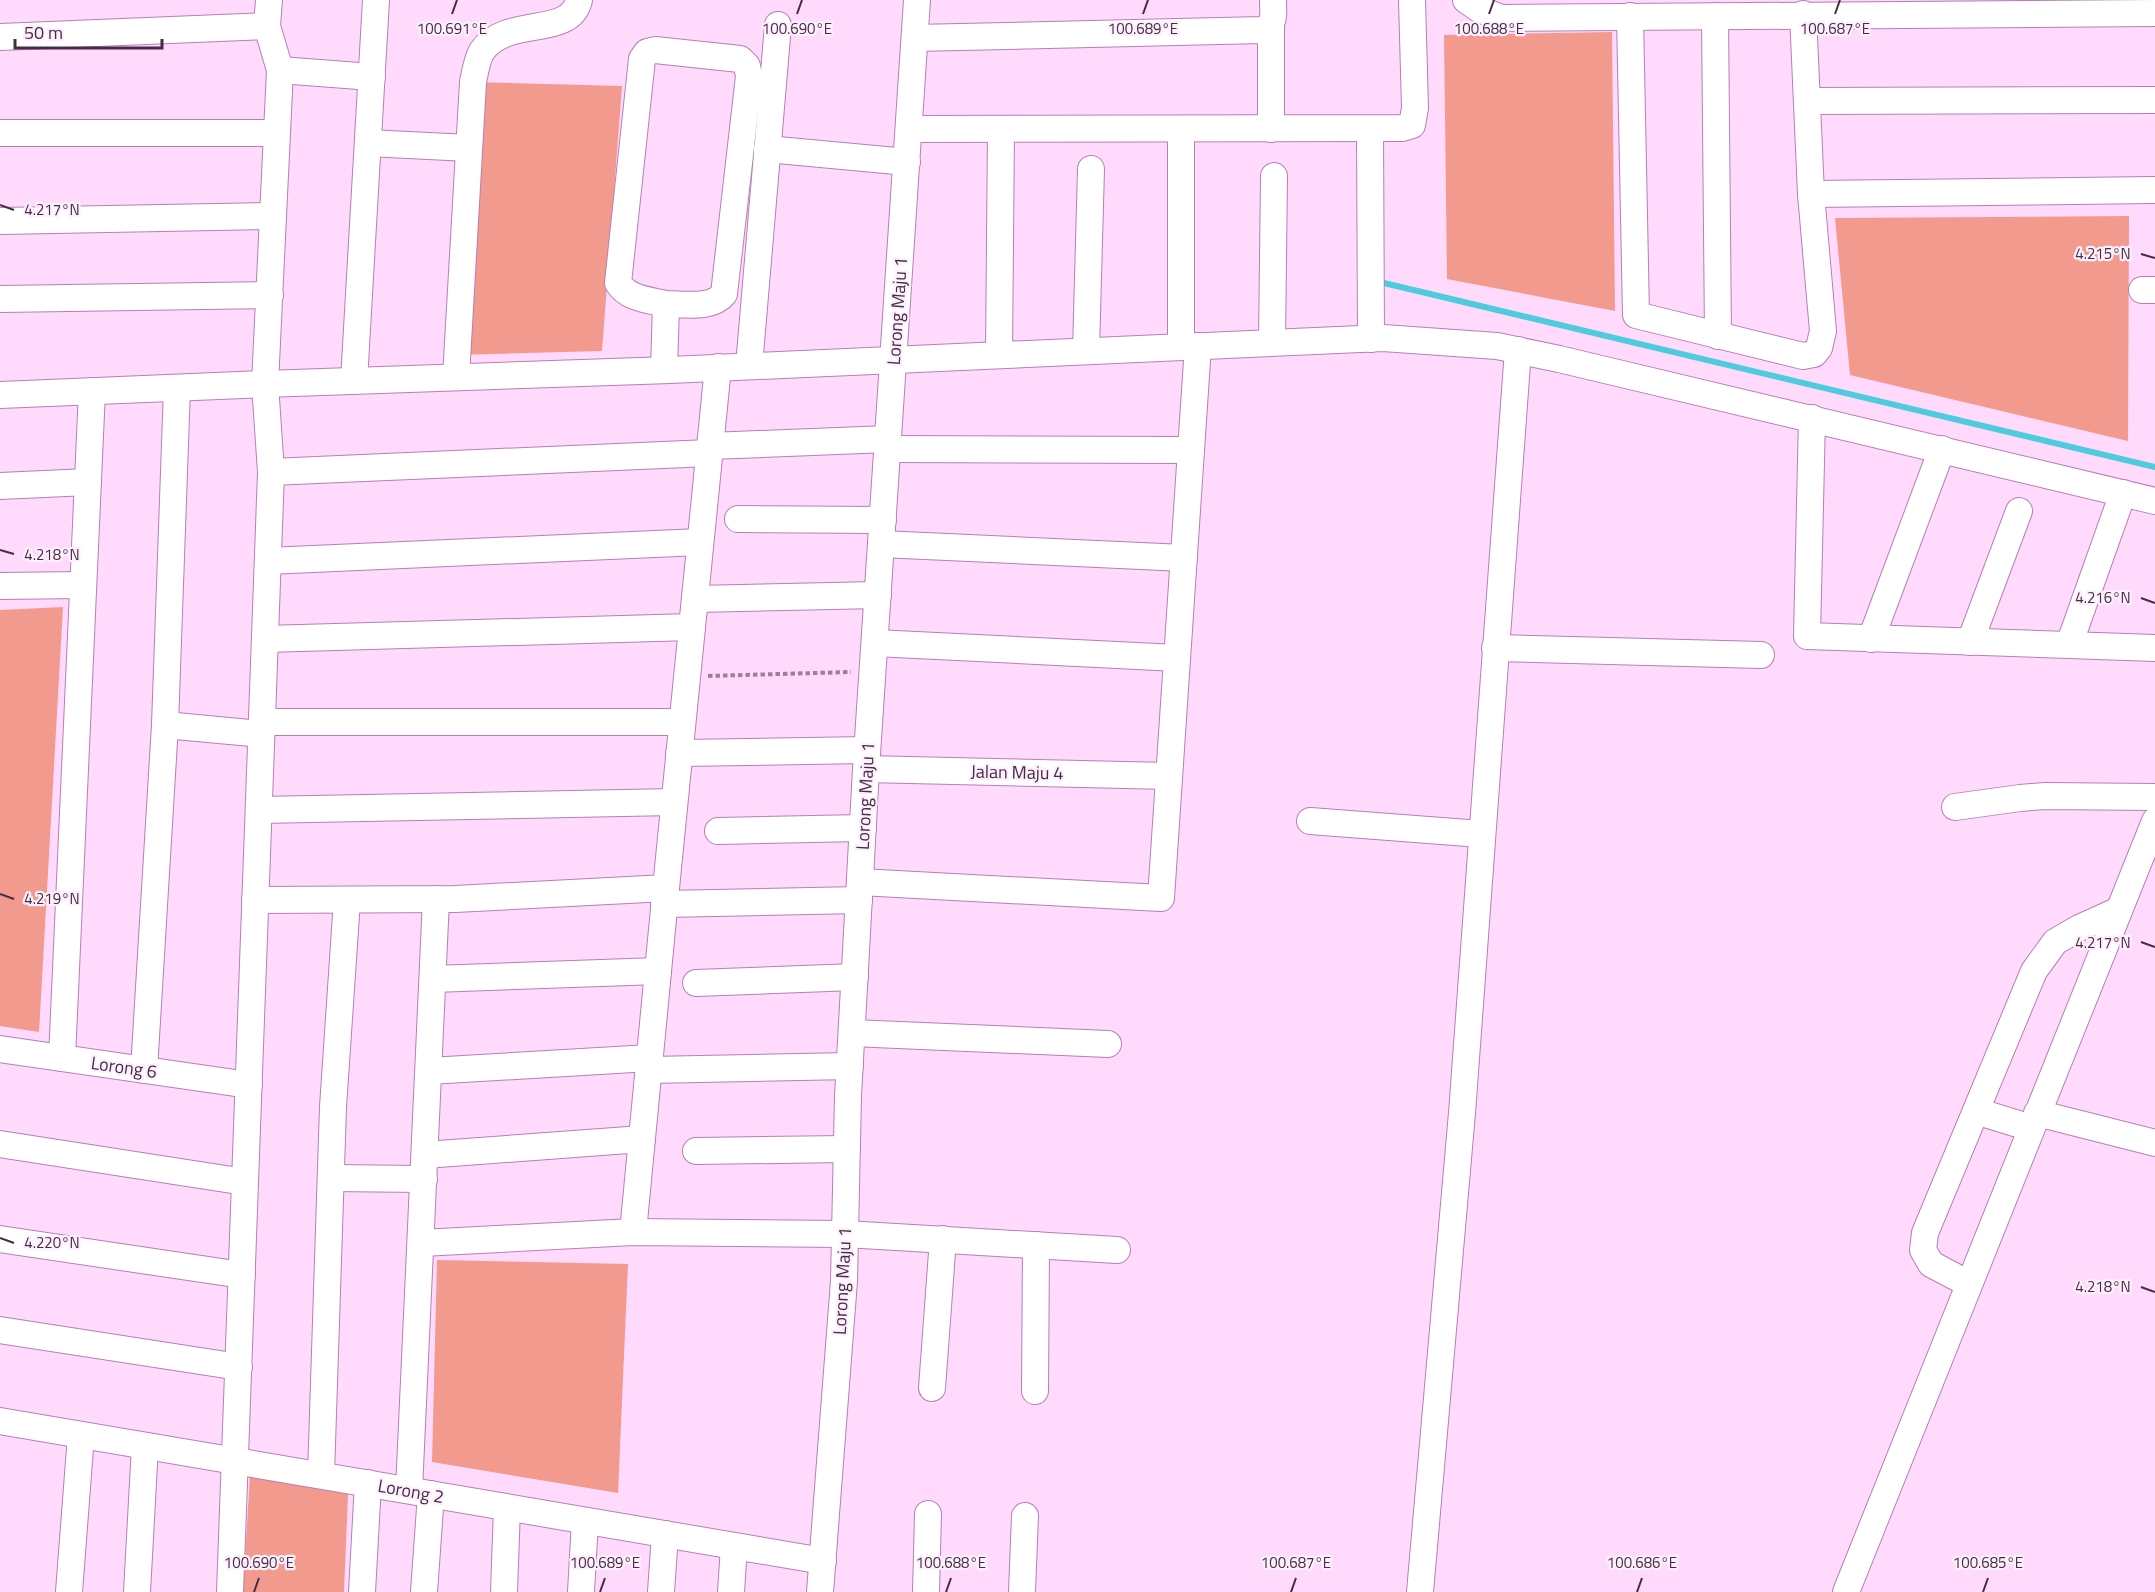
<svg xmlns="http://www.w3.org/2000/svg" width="2155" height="1592" font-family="'Titillium Web',sans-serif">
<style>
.green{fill:#f39a8f}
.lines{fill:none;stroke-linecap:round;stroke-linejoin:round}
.stream{stroke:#4ecbdc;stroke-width:6}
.minor-casing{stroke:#b77fb5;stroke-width:28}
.path{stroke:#9d7f9c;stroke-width:4;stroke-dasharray:4.5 3;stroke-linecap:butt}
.minor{stroke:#fff;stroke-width:26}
.ticks{fill:none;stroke:#442d44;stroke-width:2}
.labels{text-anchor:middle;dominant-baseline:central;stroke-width:4.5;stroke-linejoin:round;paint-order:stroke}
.street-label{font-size:18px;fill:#442d44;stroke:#fdf0fc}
.ticks-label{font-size:15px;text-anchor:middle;fill:#442d44;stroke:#fdf0fc;stroke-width:4.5;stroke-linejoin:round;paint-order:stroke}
</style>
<rect width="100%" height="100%" fill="#ffdafd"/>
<g class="green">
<polygon points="1612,32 1615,311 1447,279 1444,35"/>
<polygon points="473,82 622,86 602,351 457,355"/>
<polygon points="2129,216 2128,441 1850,375 1835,218"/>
<polygon points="63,607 39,1032 0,1026 0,610"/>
<polygon points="437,1260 628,1264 618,1493 432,1462"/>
<polygon points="250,1475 348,1494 344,1592 243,1592"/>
</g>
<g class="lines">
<polyline class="stream" points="1384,283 2155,467"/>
<defs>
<g id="minor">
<polyline points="1466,0 1479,9 1501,18 2155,13"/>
<polyline points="1630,16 1636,315 1803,356 1814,354 1819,348 1823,331 1811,194 1803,14"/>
<polyline points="1715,16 1718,336"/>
<polyline points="1271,27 1271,129"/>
<polyline points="0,37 267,26"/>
<path d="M 915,38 L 1263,30 C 1276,24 1273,13 1273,0"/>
<polyline points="280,70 372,77"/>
<polyline points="1808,101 2155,100"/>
<polyline points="909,129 1402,128 1412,125 1415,108 1412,0"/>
<polyline points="1370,129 1371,339"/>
<polyline points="1181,130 1181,346"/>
<polyline points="0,133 276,133"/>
<polyline points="368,143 469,148"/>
<polyline points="767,149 907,162"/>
<polyline points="1811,194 2155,190"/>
<polyline points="0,221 273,216"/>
<polyline points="2142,290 2155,290"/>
<polyline points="0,299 270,295"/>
<polyline points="1272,342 1274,176"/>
<polyline points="1086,351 1091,169"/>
<polyline points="999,354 1001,129"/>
<polyline points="749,366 778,25"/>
<path d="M 664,370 L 666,304 C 684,304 712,309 724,294 L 749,76 L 747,66 L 740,59 L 655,50 L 647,52 L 642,59 L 618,283 C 628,299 650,300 666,304"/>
<path d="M 456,377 L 473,82 C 475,72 477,59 482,51 C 507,15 570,39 579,0"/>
<polyline points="354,381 376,0"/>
<polyline points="0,395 265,384 670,370 1383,338 1497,346 1559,359 2155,501"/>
<polyline points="1812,418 1807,636 2155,648"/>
<polyline points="710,446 888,439"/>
<polyline points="888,449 1191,450"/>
<polyline points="271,472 709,453"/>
<polyline points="0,486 88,482"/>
<polyline points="738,519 883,520"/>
<polyline points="881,544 1184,558"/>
<polyline points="268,561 700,542"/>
<polyline points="0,586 83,585"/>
<polyline points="695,599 878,595"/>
<polyline points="265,639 692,627"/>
<polyline points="1871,639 1942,449"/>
<polyline points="1970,642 2019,511"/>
<polyline points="875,643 1177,658"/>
<polyline points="2069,645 2123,493"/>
<polyline points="1495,648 1761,655"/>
<polyline points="262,722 682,722"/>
<polyline points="165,725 261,734"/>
<polyline points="679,753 867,750"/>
<polyline points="866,769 1169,776"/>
<polyline points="1955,807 2020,798 2045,796 2155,797"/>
<polyline points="259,810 674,802"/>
<polyline points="1310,821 1481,834"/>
<polyline points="718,831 863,828"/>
<polyline points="860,882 1161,898 1198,346"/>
<polyline points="255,900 455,899 666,888 718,367"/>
<polyline points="664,904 859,900"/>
<polyline points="433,979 658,971"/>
<polyline points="696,983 855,977"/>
<polyline points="852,1033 1108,1044"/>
<polyline points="0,1049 249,1085"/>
<polyline points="62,1058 92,391"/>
<polyline points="144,1070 165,725 177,388"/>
<polyline points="649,1070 850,1066"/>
<polyline points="429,1071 650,1058"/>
<polyline points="1976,1111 2031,1128"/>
<polyline points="2037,1113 2155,1143"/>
<polyline points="0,1144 245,1182"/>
<polyline points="696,1151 847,1149"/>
<polyline points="425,1155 642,1139"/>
<polyline points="331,1178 424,1179"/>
<polyline points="633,1232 666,888"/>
<polyline points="0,1239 242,1275"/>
<polyline points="421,1243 633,1232 845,1234 1117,1250"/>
<polyline points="1969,1284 1931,1264 1923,1250 1925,1233 2034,971 2055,942 2079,928 2119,910"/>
<polyline points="0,1330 239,1367"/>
<polyline points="932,1388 943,1239"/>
<polyline points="1035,1391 1036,1245"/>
<polyline points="0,1421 823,1561"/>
<polyline points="321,1475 333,1107 347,900"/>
<polyline points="409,1490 436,899"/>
<polyline points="69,1592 81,1435"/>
<polyline points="137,1592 145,1446"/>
<polyline points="230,1592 271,472 265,384 280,70 267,26 269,0"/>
<polyline points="362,1592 368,1483"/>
<polyline points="424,1592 431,1494"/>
<polyline points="504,1592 507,1508"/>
<polyline points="581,1592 585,1521"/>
<polyline points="661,1592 665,1534"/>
<polyline points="731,1592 734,1546"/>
<polyline points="820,1592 844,1281 848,1096 866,769 917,0"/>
<polyline points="926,1592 928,1514"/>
<polyline points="1022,1592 1025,1516"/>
<polyline points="1420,1592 1462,1113 1518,350"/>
<polyline points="1846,1592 2155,821"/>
</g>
</defs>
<use href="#minor" class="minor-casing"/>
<polyline class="path" points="708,676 851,672"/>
<use href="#minor" class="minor"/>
</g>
<path class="ticks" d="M 452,14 L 457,0M 797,14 L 802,0M 1143,14 L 1148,0M 1489,14 L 1494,0M 1835,14 L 1840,0M 0,205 L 14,210M 2141,254 L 2155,258M 0,550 L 14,554M 2141,598 L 2155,603M 0,894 L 14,899M 2141,942 L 2155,947M 0,1238 L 14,1243M 2141,1287 L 2155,1292M 254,1592 L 259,1578M 600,1592 L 605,1578M 946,1592 L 951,1578M 1291,1592 L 1296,1578M 1637,1592 L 1642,1578M 1983,1592 L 1988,1578"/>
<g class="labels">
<g class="street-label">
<text transform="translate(897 311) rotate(-86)">Lorong Maju 1</text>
<text transform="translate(1017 772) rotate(1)">Jalan Maju 4</text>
<text transform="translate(865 796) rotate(-87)">Lorong Maju 1</text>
<text transform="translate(124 1067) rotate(8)">Lorong 6</text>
<text transform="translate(842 1281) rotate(-87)">Lorong Maju 1</text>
<text transform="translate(411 1491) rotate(10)">Lorong 2</text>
</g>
</g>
<g class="ticks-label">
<text x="1489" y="34">100.688°E</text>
<text x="452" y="34">100.691°E</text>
<text x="797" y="34">100.690°E</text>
<text x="1143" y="34">100.689°E</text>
<text x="1835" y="34">100.687°E</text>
<text x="52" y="215">4.217°N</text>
<text x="2103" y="259">4.215°N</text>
<text x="52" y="560">4.218°N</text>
<text x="2103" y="603">4.216°N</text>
<text x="52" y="904">4.219°N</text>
<text x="2103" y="948">4.217°N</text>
<text x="52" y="1248">4.220°N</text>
<text x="2103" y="1292">4.218°N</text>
<text x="259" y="1568">100.690°E</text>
<text x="605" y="1568">100.689°E</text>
<text x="951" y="1568">100.688°E</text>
<text x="1296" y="1568">100.687°E</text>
<text x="1642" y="1568">100.686°E</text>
<text x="1988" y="1568">100.685°E</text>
</g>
<path d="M15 39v9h147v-9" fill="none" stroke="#442d44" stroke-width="3"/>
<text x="24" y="39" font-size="18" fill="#442d44" stroke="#fdf0fc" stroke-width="4.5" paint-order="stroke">50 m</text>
</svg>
